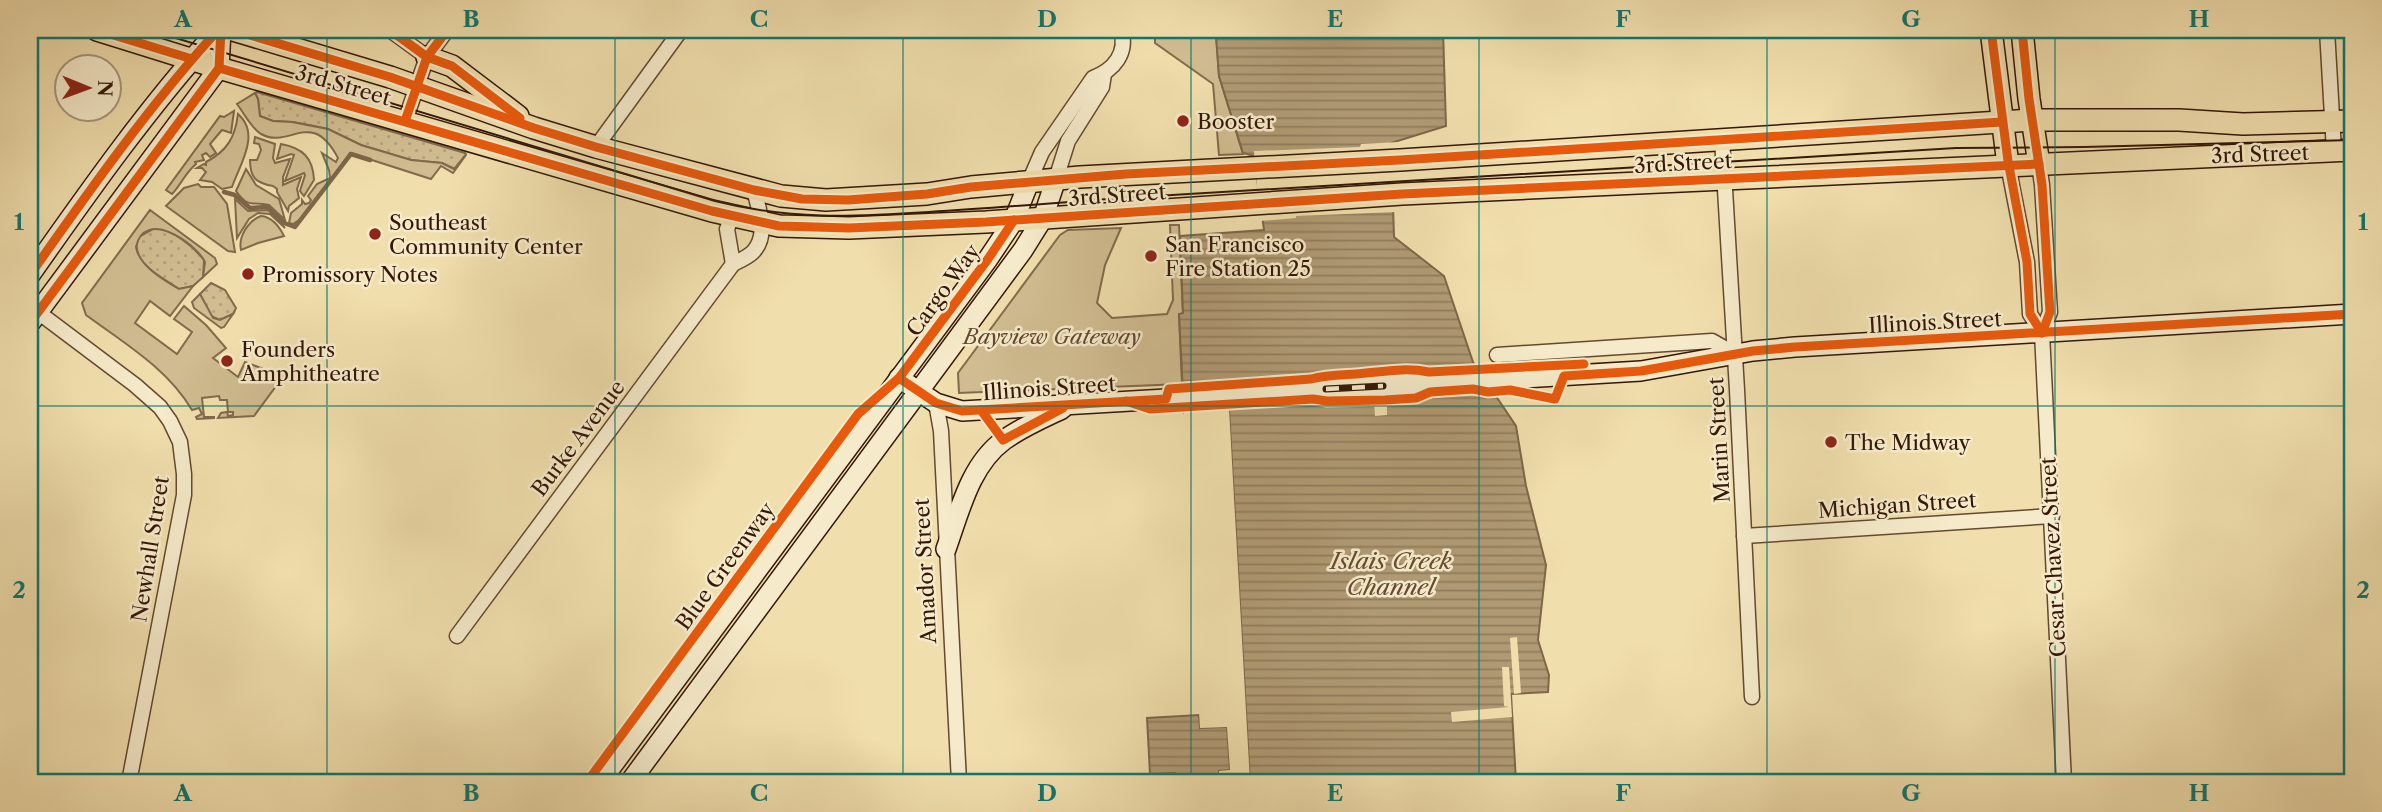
<svg xmlns="http://www.w3.org/2000/svg" width="2382" height="812" font-family="'Libre Caslon Text',serif">
<style>
.grass{fill:url(#grass-dots);stroke:#826a4c;stroke-width:2}
.green{fill:#d0bc90;stroke:#826a4c;stroke-width:2}
.water{fill:url(#water-rules);stroke:#7f6648;stroke-width:2}
.pier{fill:#f0deac}
.lines{fill:none;stroke-linecap:round;stroke-linejoin:round}
.stream{stroke:#7f6648;stroke-width:4.5}
.street-casing{stroke:#644930;stroke-width:17}
.secondary-casing{stroke:#351707;stroke-width:22}
.primary-casing{stroke:#351707;stroke-width:24}
.street{stroke:#f5eac9;stroke-width:14}
.secondary{stroke:#f5eac9;stroke-width:19}
.primary{stroke:#f0deac;stroke-width:21}
.tram{stroke:#351707;stroke-width:2}
.rail-casing{stroke:#351707;stroke-width:7}
.rail{stroke:#f5eac9;stroke-width:4.5;stroke-dasharray:13;stroke-linecap:butt}
.cycleway-casing{stroke:#f5eac9;stroke-width:13}
.cycleway{stroke:#e8590c;stroke-width:9}
.grid{fill:none;stroke:#0f766e;stroke-width:2;stroke-opacity:0.55}
.poi-dot{fill:#8f2418;stroke:#f5eac9;stroke-width:2.5}
.labels{text-anchor:middle;dominant-baseline:central;stroke-width:5;stroke-linejoin:round;paint-order:stroke}
.street-label{font-size:21px;fill:#351707;stroke:#f5eac9}
.poi-label{font-size:21px;fill:#351707;stroke:#f5eac9;text-anchor:start}
.park-label{font-size:21px;font-style:italic;fill:#644930;stroke:#f5eac9}
.water-label{font-size:23px;font-style:italic;fill:#664b33;stroke:#f5eac9}
.neatline{fill:none;stroke:#0f766e;stroke-width:2.5}
.grid-label{font-size:23px;text-anchor:middle;font-weight:bold;fill:#0f766e}
</style>
<defs>
<pattern id="grass-dots" width="8" height="8" patternUnits="userSpaceOnUse" patternTransform="scale(1.75)"><rect width="8" height="8" fill="#d0bc90"/><path d="M2 2h.1M6 6h.1" fill="none" stroke="#b3a17b" stroke-width="1.8" stroke-linecap="round"/></pattern>
<pattern id="water-rules" width="6" height="5" patternUnits="userSpaceOnUse" patternTransform="scale(1.75)"><rect width="6" height="5" fill="#b09a74"/><path d="M0 2.5h6" fill="none" stroke="#907d5d"/></pattern>
</defs>
<rect width="100%" height="100%" fill="#f0deac"/>
<filter id="stains"><feTurbulence type="fractalNoise" baseFrequency=".00286" numOctaves="4"/><feColorMatrix values="0 0 0 0 .2 0 0 0 0 .09 0 0 0 0 .02 0 0 0 .5 -.17"/></filter>
<radialGradient id="worn" r=".72"><stop offset=".6" stop-color="#630" stop-opacity="0"/><stop offset="1" stop-color="#630" stop-opacity=".3"/></radialGradient>
<g class="grass">
<polygon points="257,92 465,153 466,154 455,169 442,163 411,160 361,145 328,129 293,122 273,121 260,116 258,99 255,93"/>
<path d="M 155,228 C 172,229 194,247 204,260 L 203,277 L 193,286 L 179,289 C 163,278 127,261 139,237 Z"/>
<polygon points="211,283 225,290 236,308 233,314 220,320 211,316 200,294"/>
</g>
<g class="green">
<polygon points="1155,30 1229,30 1216,35 1219,76 1243,154 1219,155 1213,84 1155,43"/>
<path d="M 255,93 L 258,99 L 260,116 L 273,121 L 292,122 L 328,129 L 361,145 L 411,160 L 442,163 L 454,169 L 466,155 L 453,173 L 441,166 L 431,179 L 350,153 L 302,218 L 293,224 L 289,223 L 291,213 L 302,204 L 302,200 L 305,204 L 309,203 L 311,200 L 308,196 L 317,184 L 330,178 L 329,170 L 322,153 L 336,162 L 338,158 C 311,107 290,150 261,134 C 251,128 244,113 237,104 Z"/>
<path d="M 234,111 L 231,133 L 222,130 L 210,144 L 216,153 L 210,157 L 206,153 L 202,155 L 204,160 L 195,162 L 196,164 C 185,173 181,185 172,194 L 166,190 L 220,116 L 224,117 Z"/>
<path d="M 238,114 C 261,134 240,164 232,187 L 222,189 L 212,182 L 200,180 L 206,172 L 202,168 L 197,168 L 204,164 L 206,165 L 206,162 C 227,151 235,138 238,114 Z"/>
<path d="M 255,137 L 275,144 L 273,158 L 275,163 L 290,159 L 283,177 L 283,185 L 301,177 L 297,189 L 299,198 L 289,206 L 288,211 L 277,192 L 277,189 L 273,186 C 257,183 250,179 250,160 L 257,160 L 261,150 L 259,144 L 254,143 Z"/>
<path d="M 281,144 C 303,148 313,158 314,180 L 304,196 L 300,191 L 305,175 L 304,173 L 285,181 L 294,155 L 291,154 L 277,159 Z"/>
<path d="M 246,169 L 256,185 L 279,199 L 285,220 L 269,205 C 251,201 249,209 236,191 Z"/>
<polygon points="198,184 201,187 214,187 227,204 235,252 228,251 166,206 184,188"/>
<polygon points="235,199 248,211 269,210 285,228 270,214 258,213 249,219 237,238"/>
<path d="M 150,210 L 215,258 L 217,264 L 203,277 L 205,262 C 195,242 144,208 136,247 C 139,266 164,280 179,289 L 193,286 L 170,316 L 150,301 L 135,323 L 177,354 L 192,332 L 174,319 L 184,306 L 206,325 L 226,348 L 213,358 L 238,377 L 245,362 L 266,370 L 285,374 L 254,416 L 218,418 L 221,413 L 227,412 L 228,416 L 233,415 L 233,412 L 228,412 L 227,400 L 220,400 L 219,396 L 202,398 L 204,417 L 214,417 L 214,418 L 197,419 L 196,417 L 202,414 L 199,408 L 192,410 C 167,368 124,343 86,315 L 82,303 Z"/>
<path d="M 261,216 C 272,217 279,226 284,236 L 258,243 L 241,250 C 238,237 248,221 261,216 Z"/>
<polygon points="1170,225 1179,225 1183,314 1179,315 1182,384 959,393 958,373 1060,235 1068,230 1121,228 1105,265 1097,303 1112,318 1167,314 1173,300"/>
<polygon points="200,294 213,318 220,320 233,314 224,327 221,328 194,308 192,302"/>
</g>
<g class="water">
<polygon points="1229,30 1443,30 1446,126 1391,143 1394,237 1444,276 1473,362 1516,426 1526,486 1546,565 1538,640 1549,675 1548,692 1511,694 1516,782 1250,782 1229,409 1184,413 1179,314 1183,313 1180,236 1264,230 1254,156 1243,153 1219,76 1216,35"/>
<polygon points="1199,715 1200,728 1227,727 1230,770 1219,771 1219,782 1176,782 1175,773 1150,774 1147,718"/>
</g>
<g class="pier">
<polygon points="1399,142 1399,144 1394,145 1397,212 1296,216 1296,218 1260,221 1254,151 1360,147 1361,144"/>
<polygon points="1405,365 1429,366 1430,370 1480,367 1497,392 1491,392 1491,395 1488,396 1488,393 1432,395 1432,399 1408,400 1407,402 1387,401 1387,415 1375,416 1374,402 1358,403 1357,401 1329,403 1329,405 1326,405 1325,403 1313,403 1312,401 1184,408 1182,384 1311,377 1312,374 1356,372 1357,370 1395,368 1395,366"/>
<polygon points="1229,409 1250,782 1246,782 1225,413 1184,416 1184,413"/>
<polygon points="1517,637 1521,693 1514,694 1510,638"/>
<polygon points="1502,667 1509,667 1512,717 1452,722 1451,712 1509,707 1504,706"/>
<polygon points="1199,712 1202,714 1203,724 1227,723 1231,726 1233,771 1231,774 1222,774 1223,782 1219,782 1219,771 1230,770 1227,727 1200,728"/>
</g>
<g class="lines">
<polyline class="stream" points="224,192 235,195 250,208 267,207 284,223 295,227 351,154 370,160"/>
<defs>
<g id="street">
<polyline points="390,30 427,57"/>
<polyline points="2327,30 2334,151"/>
<polyline points="405,121 427,57 447,30"/>
<polyline points="1722,139 1737,390 1752,697"/>
<polyline points="596,147 681,30"/>
<polyline points="2039,164 2042,185 2050,312 2042,333 2064,782"/>
<polyline points="2008,165 2027,262 2030,314 2042,333"/>
<polyline points="1056,179 1068,141 1102,87 1104,74"/>
<path d="M 1029,182 L 1042,152 L 1093,78 C 1114,70 1128,53 1121,30"/>
<polyline points="732,216 727,229 733,264"/>
<polyline points="30,306 135,385 160,407 170,421 180,442 184,474 184,495 129,782"/>
<polyline points="1497,355 1712,341 1735,354"/>
<polyline points="936,403 941,431 959,782"/>
<polyline points="1744,536 2052,516"/>
<path d="M 457,636 L 733,264 C 739,261 748,257 753,252 C 769,235 759,210 754,190"/>
</g>
<g id="secondary">
<path d="M 30,275 C 89,191 149,106 218,30"/>
<polyline points="30,323 219,68 221,30"/>
<polyline points="899,378 936,403 962,411 1641,371 1753,351 1795,347 2352,314"/>
<path d="M 946,549 C 960,510 970,465 1004,440 C 1022,427 1043,418 1062,409"/>
<polyline points="600,782 988,259 1014,220 1029,182"/>
<polyline points="630,782 1023,250 1043,218 1056,179"/>
</g>
<g id="primary">
<polyline points="97,30 219,68 712,211 779,226 849,228 986,222 1402,194 2352,150"/>
<polyline points="233,30 390,77 534,128 596,147 781,196 826,200 927,194 971,187 1080,177 1400,160 2032,120 2179,120 2243,124 2352,121"/>
<polyline points="1991,30 2008,165"/>
<polyline points="2022,30 2029,99 2039,164"/>
<polyline points="427,57 452,66 518,116"/>
</g>
</defs>
<use href="#street" class="street-casing"/>
<use href="#secondary" class="secondary-casing"/>
<use href="#primary" class="primary-casing"/>
<use href="#street" class="street"/>
<use href="#secondary" class="secondary"/>
<use href="#primary" class="primary"/>
<path class="tram" d="M 149,30 L 715,201 C 790,220 852,217 929,212 C 993,208 1057,203 1122,198 L 1956,148 L 2084,147 L 2352,140"/>
<defs>
<polyline id="rail" points="1326,389 1383,386"/>
</defs>
<use href="#rail" class="rail-casing"/>
<use href="#rail" class="rail"/>
<defs>
<g id="cycleway">
<polyline points="97,30 192,59"/>
<polyline points="233,30 390,77 534,128 596,147 754,190 802,199 848,200 927,194 971,187 1126,174 1400,160 2002,122"/>
<polyline points="390,30 427,57 452,66 520,118"/>
<polyline points="1991,30 2008,161 2027,262 2030,314 2042,333"/>
<polyline points="2022,30 2029,99 2042,185 2050,312 2042,333"/>
<polyline points="219,68 712,211 779,226 849,228 986,222 1402,194 2039,164"/>
<polyline points="405,121 427,57 442,37"/>
<path d="M 30,275 C 89,191 149,106 218,30"/>
<polyline points="30,323 219,68 221,30"/>
<path d="M 899,378 L 936,403 L 962,411 L 1166,399 L 1169,389 L 1311,379 C 1326,375 1341,375 1356,374 C 1381,372 1405,367 1429,372 L 1584,364"/>
<polyline points="1126,401 1150,409 1313,399 1327,401 1385,400 1416,398 1430,392 1473,389 1488,392 1510,390 1555,399 1564,376 1641,371 1753,351 1795,347 2352,314"/>
<polyline points="981,410 1003,440 1063,408"/>
<polyline points="587,782 858,414 899,378 988,259 1014,220"/>
</g>
</defs>
<use href="#cycleway" class="cycleway-casing"/>
<use href="#cycleway" class="cycleway"/>
</g>
<path class="grid" d="M 327,30 L 327,782M 615,30 L 615,782M 903,30 L 903,782M 1191,30 L 1191,782M 1479,30 L 1479,782M 1767,30 L 1767,782M 2055,30 L 2055,782M 30,406 L 2352,406"/>
<g class="poi-dot">
<circle cx="1183" cy="121" r="7"/>
<circle cx="375" cy="234" r="7"/>
<circle cx="1151" cy="256" r="7"/>
<circle cx="248" cy="274" r="7"/>
<circle cx="227" cy="361" r="7"/>
<circle cx="1831" cy="442" r="7"/>
</g>
<g class="labels">
<g class="street-label">
<text transform="translate(343 85) rotate(16)">3rd Street</text>
<text transform="translate(2260 154) rotate(-2)">3rd Street</text>
<text transform="translate(1683 163) rotate(-3)">3rd Street</text>
<text transform="translate(1117 195) rotate(-4)">3rd Street</text>
<text transform="translate(943 290) rotate(-54)">Cargo Way</text>
<text transform="translate(1935 322) rotate(-3)">Illinois Street</text>
<text transform="translate(1049 388) rotate(-4)">Illinois Street</text>
<text transform="translate(578 438) rotate(-53)">Burke Avenue</text>
<text transform="translate(1719 440) rotate(-93)">Marin Street</text>
<text transform="translate(1897 505) rotate(-4)">Michigan Street</text>
<text transform="translate(150 549) rotate(-81)">Newhall Street</text>
<text transform="translate(2053 557) rotate(-93)">Cesar Chavez Street</text>
<text transform="translate(725 566) rotate(-54)">Blue Greenway</text>
<text transform="translate(925 571) rotate(-93)">Amador Street</text>
</g>
<g class="poi-label">
<text x="1197" y="121">Booster</text>
<text x="389" y="222">Southeast<tspan x="389" dy="24">Community Center</tspan></text>
<text x="1165" y="244">San Francisco<tspan x="1165" dy="24">Fire Station 25</tspan></text>
<text x="262" y="274">Promissory Notes</text>
<text x="241" y="349">Founders<tspan x="241" dy="24">Amphitheatre</tspan></text>
<text x="1845" y="442">The Midway</text>
</g>
<g class="park-label">
<text x="1052" y="336">Bayview Gateway</text>
</g>
<g class="water-label">
<text x="1391" y="561">Islais Creek<tspan x="1391" dy="26">Channel</tspan></text>
</g>
</g>
<rect width="2382" height="812" fill="none" stroke="#f0deac" stroke-width="77"/>
<g transform="translate(88 88) rotate(91)"><circle r="33" fill="#f5eac9" stroke="#a8967b" stroke-width="2"/>
<path d="M0-5L12 26L0 18L-12 26Z" fill="#8f2418"/>
<text y="-10" font-size="19" font-weight="bold" text-anchor="middle" fill="#351707">N</text>
</g>
<rect x="38" y="38" width="2306" height="736" class="neatline"/>
<g class="grid-label">
<text x="183" y="27">A</text>
<text x="471" y="27">B</text>
<text x="759" y="27">C</text>
<text x="1047" y="27">D</text>
<text x="1335" y="27">E</text>
<text x="1623" y="27">F</text>
<text x="1911" y="27">G</text>
<text x="2199" y="27">H</text>
<text x="19" y="230">1</text>
<text x="2363" y="230">1</text>
<text x="19" y="598">2</text>
<text x="2363" y="598">2</text>
<text x="183" y="801">A</text>
<text x="471" y="801">B</text>
<text x="759" y="801">C</text>
<text x="1047" y="801">D</text>
<text x="1335" y="801">E</text>
<text x="1623" y="801">F</text>
<text x="1911" y="801">G</text>
<text x="2199" y="801">H</text>
</g>
<rect width="100%" height="100%" filter="url(#stains)"/>
<rect width="100%" height="100%" fill="url(#worn)"/>
</svg>
